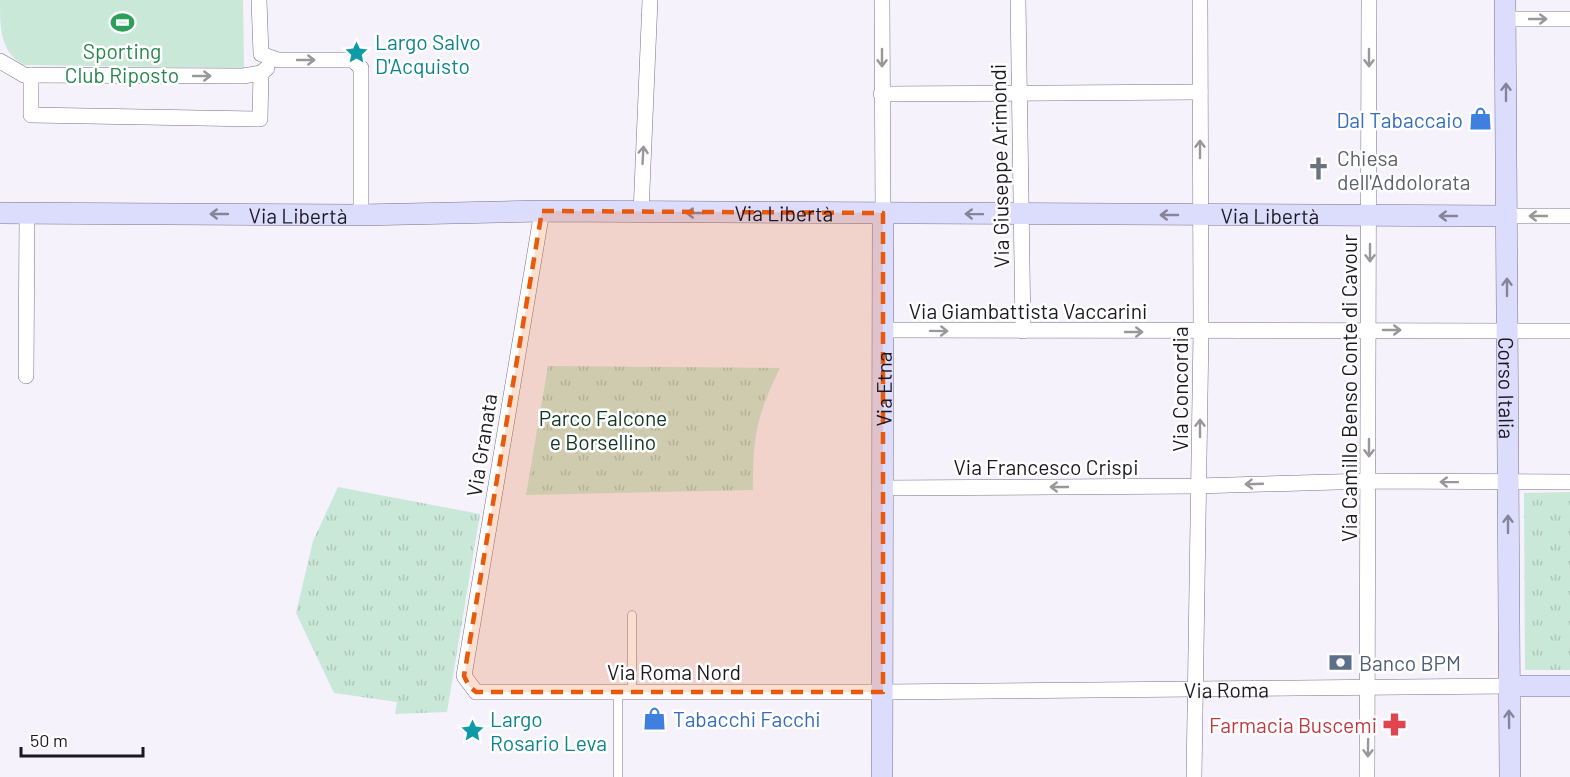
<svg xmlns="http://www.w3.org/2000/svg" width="1570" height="777" font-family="Barlow,sans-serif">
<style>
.grass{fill:url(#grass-tufts)}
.pitch{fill:#cae8d8}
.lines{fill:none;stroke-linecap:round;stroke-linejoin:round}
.lane-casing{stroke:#7a7188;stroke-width:9}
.street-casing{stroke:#7a7188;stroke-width:16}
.secondary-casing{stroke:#7a7188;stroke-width:22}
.lane{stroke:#fff;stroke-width:8}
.street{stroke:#fff;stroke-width:15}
.secondary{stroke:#dcddfd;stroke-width:21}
.oneway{stroke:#99979b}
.oneway2{stroke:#86849a}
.marked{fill:#e8590c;fill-opacity:0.2;stroke:#e8590c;stroke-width:4.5;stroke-dasharray:12 8;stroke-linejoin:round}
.labels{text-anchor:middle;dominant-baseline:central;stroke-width:5;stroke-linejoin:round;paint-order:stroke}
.culture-label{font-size:21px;fill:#0d838f;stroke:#fff;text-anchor:start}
.leisure-label{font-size:21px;fill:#27864d;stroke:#fff}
.shop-label{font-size:21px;fill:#366cbe;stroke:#fff;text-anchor:end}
.worship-label{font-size:21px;fill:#5b616d;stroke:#fff;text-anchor:start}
.street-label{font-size:21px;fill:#1c1821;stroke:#fff}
.park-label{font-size:21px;fill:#0e3423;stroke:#fff}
.service-label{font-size:21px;fill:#4e5e75;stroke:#fff;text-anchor:start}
.health-label{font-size:21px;fill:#be3a42;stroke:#fff;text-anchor:end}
</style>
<defs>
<pattern id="grass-tufts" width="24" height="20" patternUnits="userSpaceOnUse" patternTransform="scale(1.5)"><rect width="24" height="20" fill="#cae8d8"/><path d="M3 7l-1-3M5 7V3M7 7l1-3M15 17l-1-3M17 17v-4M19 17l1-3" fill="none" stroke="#adc6b9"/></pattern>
</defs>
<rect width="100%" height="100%" fill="#f5f2fc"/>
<g class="grass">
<path d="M 548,366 L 780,368 C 756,417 753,437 753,490 L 526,495 Z"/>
<polygon points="338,487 480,514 447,712 395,714 397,702 334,693 296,613 313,541"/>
<polygon points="1570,492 1570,670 1525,670 1524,493"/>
</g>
<path class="pitch" d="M 0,0 L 243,0 L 244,68 L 24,65 C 0,52 0,29 0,0 Z"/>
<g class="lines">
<defs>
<g id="lane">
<polyline points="618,692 618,777"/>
<polyline points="632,692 632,615"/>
</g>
<g id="street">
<polyline points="259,0 261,54 278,60 353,60 361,68 361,215"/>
<polyline points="882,0 883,213"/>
<polyline points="1018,0 1023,331"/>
<polyline points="1506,19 1570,19"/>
<polyline points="0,61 24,75 243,76 261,73 267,68"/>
<polyline points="31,75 31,115 260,119 261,73"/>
<polyline points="881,94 1200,92"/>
<path id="s1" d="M 542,211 L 464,676 L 476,692 L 883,692 L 1509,686"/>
<polyline points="641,213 650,0"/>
<polyline points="1507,216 1570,216"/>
<polyline points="881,330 1570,331"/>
<polyline points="26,376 27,213"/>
<polyline points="882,488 1197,486 1369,481 1570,482"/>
<polyline points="1194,777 1201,332 1200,0"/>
<polyline points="1367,777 1369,0"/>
</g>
<g id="secondary">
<path id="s2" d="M 1505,0 L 1510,777"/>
<path id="s3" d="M 0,213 L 361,215 L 542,211 L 1507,216"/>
<polyline points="1509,686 1570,686"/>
<path id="s4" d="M 882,777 L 883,213"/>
</g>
</defs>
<use href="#lane" class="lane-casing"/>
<use href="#street" class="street-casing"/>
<use href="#secondary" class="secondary-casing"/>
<use href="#lane" class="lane"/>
<use href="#street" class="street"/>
<use href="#secondary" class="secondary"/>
</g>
<defs><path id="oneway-shaft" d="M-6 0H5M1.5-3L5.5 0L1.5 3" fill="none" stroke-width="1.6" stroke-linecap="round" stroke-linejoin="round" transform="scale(1.5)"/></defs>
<g class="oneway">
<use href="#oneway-shaft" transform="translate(1538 19)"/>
<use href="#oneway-shaft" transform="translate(882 58) rotate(90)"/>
<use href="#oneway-shaft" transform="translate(1369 58) rotate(90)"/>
<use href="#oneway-shaft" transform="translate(306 60)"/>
<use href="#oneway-shaft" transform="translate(202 76)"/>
<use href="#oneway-shaft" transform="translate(1200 149) rotate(-90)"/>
<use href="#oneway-shaft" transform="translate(643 155) rotate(-87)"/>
<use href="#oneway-shaft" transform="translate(1538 216) rotate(180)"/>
<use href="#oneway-shaft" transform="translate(1370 253) rotate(90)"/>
<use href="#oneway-shaft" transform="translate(1392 330)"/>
<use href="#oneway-shaft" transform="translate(939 331) rotate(1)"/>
<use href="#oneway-shaft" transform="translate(1134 332)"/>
<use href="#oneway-shaft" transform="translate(1200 428) rotate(-90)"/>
<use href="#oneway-shaft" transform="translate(1369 448) rotate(90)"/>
<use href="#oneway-shaft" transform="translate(1449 482) rotate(-179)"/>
<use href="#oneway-shaft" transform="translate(1254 484) rotate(178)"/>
<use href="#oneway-shaft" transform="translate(1059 487) rotate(180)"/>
<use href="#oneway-shaft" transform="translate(1368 748) rotate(91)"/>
</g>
<g class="oneway2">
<use href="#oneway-shaft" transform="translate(1506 92) rotate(-90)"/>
<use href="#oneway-shaft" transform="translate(695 213) rotate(180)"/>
<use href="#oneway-shaft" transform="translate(219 214) rotate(-180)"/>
<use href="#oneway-shaft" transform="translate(974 214) rotate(-179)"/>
<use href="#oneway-shaft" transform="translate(1169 215) rotate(-180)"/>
<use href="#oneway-shaft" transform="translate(1448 216) rotate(-180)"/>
<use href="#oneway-shaft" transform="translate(1507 287) rotate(-90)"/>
<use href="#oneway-shaft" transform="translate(1508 524) rotate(-90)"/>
<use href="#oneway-shaft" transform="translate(1509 719) rotate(-91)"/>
</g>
<path class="marked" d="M 542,211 L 883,213 L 883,692 L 476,692 L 469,686 L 464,676 Z"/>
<defs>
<symbol id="stadium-bare" viewBox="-9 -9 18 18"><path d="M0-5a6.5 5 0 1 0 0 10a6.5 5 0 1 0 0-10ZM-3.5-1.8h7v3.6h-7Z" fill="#2e9e5b" stroke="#fff" stroke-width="2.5" paint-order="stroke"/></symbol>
<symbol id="sight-bare" viewBox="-9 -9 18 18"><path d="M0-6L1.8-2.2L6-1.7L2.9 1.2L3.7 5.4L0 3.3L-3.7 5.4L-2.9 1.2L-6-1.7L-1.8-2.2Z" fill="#0f9aa8" stroke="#fff" stroke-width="2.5" paint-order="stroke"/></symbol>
<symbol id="shop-bare" viewBox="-9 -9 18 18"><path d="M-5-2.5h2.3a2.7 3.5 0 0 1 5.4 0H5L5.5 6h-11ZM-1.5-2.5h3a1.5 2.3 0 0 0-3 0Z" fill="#3f7fe0" stroke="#fff" stroke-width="2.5" paint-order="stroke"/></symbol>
<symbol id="church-bare" viewBox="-9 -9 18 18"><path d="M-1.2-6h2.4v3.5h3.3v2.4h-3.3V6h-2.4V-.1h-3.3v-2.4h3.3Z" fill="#6b7280" stroke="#fff" stroke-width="2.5" paint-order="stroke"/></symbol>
<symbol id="bank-bare" viewBox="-9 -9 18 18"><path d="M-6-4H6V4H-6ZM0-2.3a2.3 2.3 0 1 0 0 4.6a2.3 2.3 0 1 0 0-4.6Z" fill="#5c6f8a" stroke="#fff" stroke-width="2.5" paint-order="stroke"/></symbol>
<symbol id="pharmacy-bare" viewBox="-9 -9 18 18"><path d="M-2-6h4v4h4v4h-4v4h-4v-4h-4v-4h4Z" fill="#e0444e" stroke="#fff" stroke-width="2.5" paint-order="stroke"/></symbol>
</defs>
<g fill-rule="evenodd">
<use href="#stadium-bare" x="106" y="6" width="33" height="33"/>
<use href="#sight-bare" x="340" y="36" width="33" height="33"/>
<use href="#shop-bare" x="1464" y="102" width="33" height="33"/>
<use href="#church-bare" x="1302" y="152" width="33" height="33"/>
<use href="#bank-bare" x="1324" y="646" width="33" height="33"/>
<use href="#shop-bare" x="638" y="702" width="33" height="33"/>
<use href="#pharmacy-bare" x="1378" y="708" width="33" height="33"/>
<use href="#sight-bare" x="456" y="714" width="33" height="33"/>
</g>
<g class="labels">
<g class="culture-label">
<text x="375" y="41">Largo Salvo<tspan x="375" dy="24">D'Acquisto</tspan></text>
<text x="490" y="718">Largo<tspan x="490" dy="24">Rosario Leva</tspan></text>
</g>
<g class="leisure-label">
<text x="122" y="50">Sporting<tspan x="122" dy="24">Club Riposto</tspan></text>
</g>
<g class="shop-label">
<text x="1463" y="119">Dal Tabaccaio</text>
<text x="673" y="718" text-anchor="start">Tabacchi Facchi</text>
</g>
<g class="worship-label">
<text x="1337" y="157">Chiesa<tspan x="1337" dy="24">dell'Addolorata</tspan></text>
</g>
<g class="street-label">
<text transform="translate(999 166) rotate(-91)">Via Giuseppe Arimondi</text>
<text stroke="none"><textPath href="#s3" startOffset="784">Via Libertà</textPath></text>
<text stroke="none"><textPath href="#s3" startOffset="298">Via Libertà</textPath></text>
<text stroke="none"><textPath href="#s3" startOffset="1270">Via Libertà</textPath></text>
<text x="1028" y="310">Via Giambattista Vaccarini</text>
<text stroke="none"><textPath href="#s4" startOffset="388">Via Etna</textPath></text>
<text transform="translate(1348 388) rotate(-90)">Via Camillo Benso Conte di Cavour</text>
<text stroke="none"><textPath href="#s2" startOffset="388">Corso Italia</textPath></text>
<text transform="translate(1179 389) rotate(-90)">Via Concordia</text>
<text transform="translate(481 445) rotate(-81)">Via Granata</text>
<text x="1046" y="466">Via Francesco Crispi</text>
<text x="674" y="671">Via Roma Nord</text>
<text stroke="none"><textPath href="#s1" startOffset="1242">Via Roma</textPath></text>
</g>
<g class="park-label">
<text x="603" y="417">Parco Falcone<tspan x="603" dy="24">e Borsellino</tspan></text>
</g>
<g class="service-label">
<text x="1359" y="662">Banco BPM</text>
</g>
<g class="health-label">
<text x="1377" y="724">Farmacia Buscemi</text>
</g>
</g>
<path d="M21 747v9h122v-9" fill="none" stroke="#1c1821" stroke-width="3"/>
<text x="30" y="747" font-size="18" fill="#1c1821" stroke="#ffffff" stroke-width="4.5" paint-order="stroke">50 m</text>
</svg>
